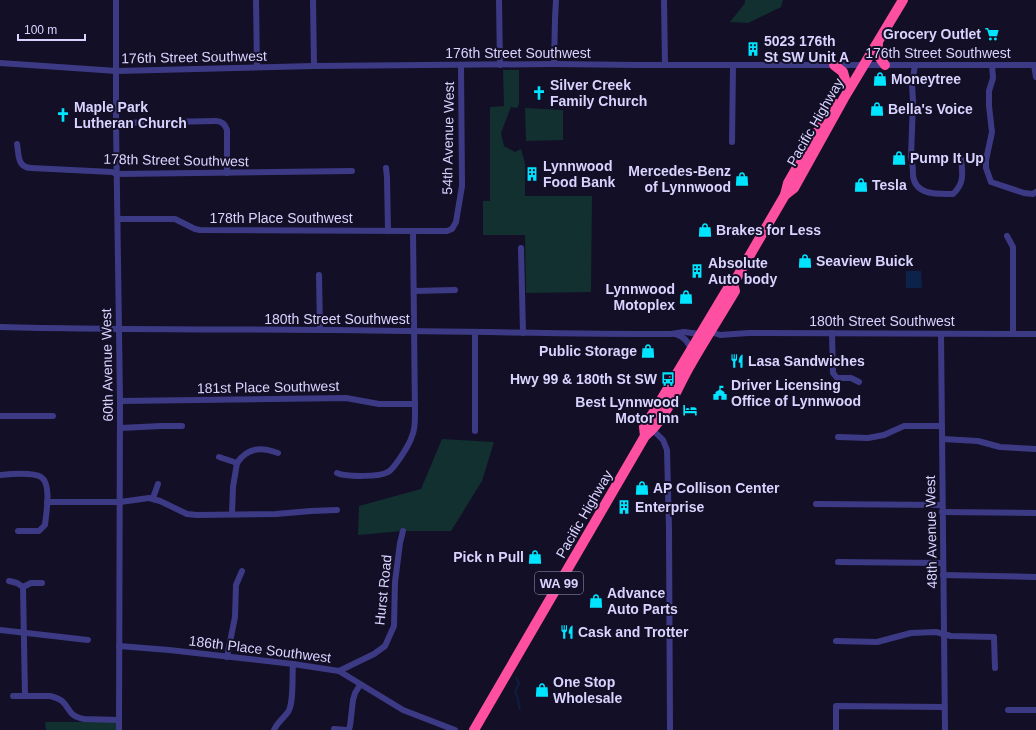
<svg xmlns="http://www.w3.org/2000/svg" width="1036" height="730" font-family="Helvetica,sans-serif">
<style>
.green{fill:#12302f}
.water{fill:#0c2248}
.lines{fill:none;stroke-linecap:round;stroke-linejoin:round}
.stream{stroke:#0c2248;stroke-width:1.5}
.minor{stroke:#3d3a85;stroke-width:6}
.highway{stroke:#ff4fa3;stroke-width:10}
.labels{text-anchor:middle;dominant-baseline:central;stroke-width:4;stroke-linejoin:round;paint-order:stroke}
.shield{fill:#130f26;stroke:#9e99be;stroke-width:1}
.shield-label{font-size:13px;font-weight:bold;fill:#d9d4ff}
.poi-label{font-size:14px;font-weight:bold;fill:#d9d4ff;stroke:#130f26;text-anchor:start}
.street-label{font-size:14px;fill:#d9d4ff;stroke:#130f26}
</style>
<rect width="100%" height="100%" fill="#130f26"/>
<g class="green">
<polygon points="745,0 783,0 781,7 748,23 730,22 745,3"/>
<polygon points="503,70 519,70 519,104 517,108 511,107 501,133 504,146 515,152 521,149 525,163 525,196 592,196 591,292 526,293 525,235 483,235 483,201 490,201 490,107 504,106"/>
<polygon points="525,108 563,110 563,140 526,141"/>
<polygon points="442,439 494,442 482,481 451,531 403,531 358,535 359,506 421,489"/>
<polygon points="45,722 117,722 117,730 46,730"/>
</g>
<polygon class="water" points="906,271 921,271 922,288 906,288"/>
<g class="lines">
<path class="stream" d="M 516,678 L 519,683 L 515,692 C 520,699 517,705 520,709"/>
<g class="minor">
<polyline points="116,0 116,123 120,401 119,730"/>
<polyline points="256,0 257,67"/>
<polyline points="313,0 314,66"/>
<polyline points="499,0 500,65"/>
<polyline points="664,0 665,65"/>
<polyline points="0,63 117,71 314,66 554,64 638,65 1036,65"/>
<polyline points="554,64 555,19 556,0"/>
<path d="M 915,65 L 912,85 L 913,101 L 911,157 C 913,164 913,169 913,176 C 916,196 938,194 953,194 C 964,184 963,174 961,159"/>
<polyline points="992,65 993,78 989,91 989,106 992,132 986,160 986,168 991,182 1024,193 1033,194 1036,192"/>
<polyline points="1034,65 1036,77"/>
<path d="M 116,123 L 216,121 C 222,121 225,124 227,130 L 227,173"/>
<polyline points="732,142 733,65"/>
<path d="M 17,144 C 19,155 17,167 31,168 L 112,172 L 117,174 L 352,171"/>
<polyline points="386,168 387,177 388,231"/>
<polyline points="118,219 175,219 195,229 200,230 413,231 447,231 452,229 456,222 462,186 461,65"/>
<polyline points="1007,236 1013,247 1013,334"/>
<polyline points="521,248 523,333"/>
<polyline points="319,275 320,330"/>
<polyline points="414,291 455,290"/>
<path d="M 0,327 C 110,330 220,329 331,330 C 444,331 558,334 671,334 L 684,332 L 700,334"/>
<polyline points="711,332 720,335 749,333 1036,334"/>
<polyline points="475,333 475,431"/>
<polyline points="832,333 833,373 837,378 851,378 859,382"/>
<path d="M 675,334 C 684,337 687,340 691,349"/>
<polyline points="941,334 945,730"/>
<polyline points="120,401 346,398 379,404 415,404"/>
<polyline points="0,416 53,416"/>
<polyline points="120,428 161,426 182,426"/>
<polyline points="653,430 663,440 667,450 669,529 670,730"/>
<polyline points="838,437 868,438 884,435 904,426 942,426"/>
<polyline points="942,439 978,441 1000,447 1036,449"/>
<path d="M 219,457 L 237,463 C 248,447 261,447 278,453"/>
<path d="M 337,473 C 346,477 380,477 388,472 C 394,469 410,444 412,436 C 415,430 415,422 415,415 L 413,231"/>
<path d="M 0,475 C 10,474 33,472 41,477 C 52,484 46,514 45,525 L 39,531 L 18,531"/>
<polyline points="153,498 158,484"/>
<polyline points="47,502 120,502 149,498 160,501 187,514 197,515 276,514 311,511 337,510"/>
<polyline points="816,504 942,505"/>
<polyline points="942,512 1036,513"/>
<polyline points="232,514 233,487 237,463"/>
<polyline points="838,562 942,563"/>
<polyline points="943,575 1036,577"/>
<polyline points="9,581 17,583 23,587 31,583 42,583"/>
<polyline points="23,587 25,696"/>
<polyline points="0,630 88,640"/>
<polyline points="836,641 877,642 911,633 936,632 951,636 994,637 995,668"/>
<polyline points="119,646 169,650 293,664 339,671 403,710 455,730"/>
<polyline points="227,657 235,617 236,585 242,571"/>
<polyline points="339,671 374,654 385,646 394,626 395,582 400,543 403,531"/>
<path d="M 13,696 L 50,696 C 54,697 58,698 62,701 C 71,709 68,716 84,719 L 119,720"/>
<polyline points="1008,710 1036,710"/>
<polyline points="334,729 346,730"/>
<path d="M 274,730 C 278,721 283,719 288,712 C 294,704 292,675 293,664"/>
<polyline points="346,730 349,729 350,726 353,700 355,693 360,685"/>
<polyline points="836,730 836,706 944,707"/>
</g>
<g class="highway">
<path d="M 878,43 C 877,54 878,56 885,65"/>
<polyline points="834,65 843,72 846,83"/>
<polyline points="785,195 788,183 834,103"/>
<polyline points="645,436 644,427 655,410 728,288 733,284 785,195 794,188 844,98 903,0"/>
<path d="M 474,730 L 645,436 C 665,420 675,393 687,371 C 702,344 719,318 735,291 L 733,284"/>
</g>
</g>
<defs>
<symbol id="supermarket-bare" viewBox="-9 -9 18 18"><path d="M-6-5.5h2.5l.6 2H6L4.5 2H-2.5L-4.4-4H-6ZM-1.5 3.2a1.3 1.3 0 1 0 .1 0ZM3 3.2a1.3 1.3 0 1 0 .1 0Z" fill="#00e5ff" stroke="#130f26" stroke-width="2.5" paint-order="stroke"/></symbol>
<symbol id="building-bare" viewBox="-9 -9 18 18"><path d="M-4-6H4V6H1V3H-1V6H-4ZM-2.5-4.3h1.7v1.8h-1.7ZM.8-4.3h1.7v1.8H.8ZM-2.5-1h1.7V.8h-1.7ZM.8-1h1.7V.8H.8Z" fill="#00e5ff" stroke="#130f26" stroke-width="2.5" paint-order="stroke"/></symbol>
<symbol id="shop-bare" viewBox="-9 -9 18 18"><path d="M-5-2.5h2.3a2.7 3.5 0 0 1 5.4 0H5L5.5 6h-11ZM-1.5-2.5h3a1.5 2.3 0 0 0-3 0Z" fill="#00e5ff" stroke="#130f26" stroke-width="2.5" paint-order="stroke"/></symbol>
<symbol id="church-bare" viewBox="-9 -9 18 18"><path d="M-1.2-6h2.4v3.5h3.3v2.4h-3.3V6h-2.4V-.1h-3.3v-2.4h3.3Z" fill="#00e5ff" stroke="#130f26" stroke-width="2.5" paint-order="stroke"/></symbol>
<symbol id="restaurant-bare" viewBox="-9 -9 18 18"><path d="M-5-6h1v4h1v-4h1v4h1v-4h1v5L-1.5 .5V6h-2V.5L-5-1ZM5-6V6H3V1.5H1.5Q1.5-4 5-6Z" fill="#00e5ff" stroke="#130f26" stroke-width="2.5" paint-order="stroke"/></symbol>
<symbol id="bus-bare" viewBox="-9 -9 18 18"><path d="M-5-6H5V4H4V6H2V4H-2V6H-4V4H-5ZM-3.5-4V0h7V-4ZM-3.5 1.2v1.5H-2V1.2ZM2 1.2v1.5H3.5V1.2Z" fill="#00e5ff" stroke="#130f26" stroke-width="2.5" paint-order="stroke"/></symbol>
<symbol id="civic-bare" viewBox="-9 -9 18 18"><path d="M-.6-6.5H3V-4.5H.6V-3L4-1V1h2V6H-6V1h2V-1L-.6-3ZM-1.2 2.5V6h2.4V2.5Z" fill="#00e5ff" stroke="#130f26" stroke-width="2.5" paint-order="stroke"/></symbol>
<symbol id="hotel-bare" viewBox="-9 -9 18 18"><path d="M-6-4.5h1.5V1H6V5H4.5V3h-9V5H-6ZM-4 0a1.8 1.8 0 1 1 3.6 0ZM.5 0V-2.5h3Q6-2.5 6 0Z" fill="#00e5ff" stroke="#130f26" stroke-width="2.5" paint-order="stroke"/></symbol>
</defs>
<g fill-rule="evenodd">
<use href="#supermarket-bare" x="982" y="24" width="20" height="20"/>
<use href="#building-bare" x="743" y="39" width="20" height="20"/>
<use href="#shop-bare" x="870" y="69" width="20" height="20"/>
<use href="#church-bare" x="529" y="83" width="20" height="20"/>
<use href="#shop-bare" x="867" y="99" width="20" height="20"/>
<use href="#church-bare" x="53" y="105" width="20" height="20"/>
<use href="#shop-bare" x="889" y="148" width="20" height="20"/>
<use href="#building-bare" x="522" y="164" width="20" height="20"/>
<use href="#shop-bare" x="732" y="169" width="20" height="20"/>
<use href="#shop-bare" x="851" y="175" width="20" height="20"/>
<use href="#shop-bare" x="695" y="220" width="20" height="20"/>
<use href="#shop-bare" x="795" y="251" width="20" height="20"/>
<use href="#building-bare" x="687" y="261" width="20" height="20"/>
<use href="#shop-bare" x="676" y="287" width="20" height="20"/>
<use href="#shop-bare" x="638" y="341" width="20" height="20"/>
<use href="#restaurant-bare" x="727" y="351" width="20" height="20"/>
<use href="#bus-bare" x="658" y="369" width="20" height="20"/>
<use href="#civic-bare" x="710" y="383" width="20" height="20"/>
<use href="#hotel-bare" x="680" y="400" width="20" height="20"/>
<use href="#shop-bare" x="632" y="478" width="20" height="20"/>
<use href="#building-bare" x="614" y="497" width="20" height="20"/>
<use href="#shop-bare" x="525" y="547" width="20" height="20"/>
<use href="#shop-bare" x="586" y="591" width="20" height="20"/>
<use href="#restaurant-bare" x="557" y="622" width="20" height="20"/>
<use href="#shop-bare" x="532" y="680" width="20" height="20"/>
</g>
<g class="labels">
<rect class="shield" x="535" y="572" width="48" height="22" rx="3"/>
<g class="shield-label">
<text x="559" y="583">WA 99</text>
</g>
<g class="poi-label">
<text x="981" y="34" text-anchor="end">Grocery Outlet</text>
<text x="764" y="41">5023 176th<tspan x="764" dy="16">St SW Unit A</tspan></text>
<text x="891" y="79">Moneytree</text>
<text x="550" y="85">Silver Creek<tspan x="550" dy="16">Family Church</tspan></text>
<text x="74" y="107">Maple Park<tspan x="74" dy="16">Lutheran Church</tspan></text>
<text x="888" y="109">Bella's Voice</text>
<text x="910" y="158">Pump It Up</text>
<text x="543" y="166">Lynnwood<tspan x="543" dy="16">Food Bank</tspan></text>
<text x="731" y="171" text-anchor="end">Mercedes-Benz<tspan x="731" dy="16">of Lynnwood</tspan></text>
<text x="872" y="185">Tesla</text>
<text x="716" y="230">Brakes for Less</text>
<text x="816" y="261">Seaview Buick</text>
<text x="708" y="263">Absolute<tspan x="708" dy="16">Auto body</tspan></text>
<text x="675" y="289" text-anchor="end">Lynnwood<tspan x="675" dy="16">Motoplex</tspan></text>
<text x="637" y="351" text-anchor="end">Public Storage</text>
<text x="748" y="361">Lasa Sandwiches</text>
<text x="657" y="379" text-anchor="end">Hwy 99 &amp; 180th St SW</text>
<text x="731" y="385">Driver Licensing<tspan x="731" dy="16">Office of Lynnwood</tspan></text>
<text x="679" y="402" text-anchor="end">Best Lynnwood<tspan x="679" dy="16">Motor Inn</tspan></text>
<text x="653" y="488">AP Collison Center</text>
<text x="635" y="507">Enterprise</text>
<text x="524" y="557" text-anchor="end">Pick n Pull</text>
<text x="607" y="593">Advance<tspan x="607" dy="16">Auto Parts</tspan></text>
<text x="578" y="632">Cask and Trotter</text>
<text x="553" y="682">One Stop<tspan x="553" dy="16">Wholesale</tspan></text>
</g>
<g class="street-label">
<text x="518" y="53">176th Street Southwest</text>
<text x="938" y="53">176th Street Southwest</text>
<text transform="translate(194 57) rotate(-1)">176th Street Southwest</text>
<text transform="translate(815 122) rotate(-60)">Pacific Highway</text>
<text transform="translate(448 138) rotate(-89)">54th Avenue West</text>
<text transform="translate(176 160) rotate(1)">178th Street Southwest</text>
<text x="281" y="218">178th Place Southwest</text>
<text x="337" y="319">180th Street Southwest</text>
<text x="882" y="321">180th Street Southwest</text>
<text transform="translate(107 365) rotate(-91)">60th Avenue West</text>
<text transform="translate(268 387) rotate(-1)">181st Place Southwest</text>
<text transform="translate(584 514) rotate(-60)">Pacific Highway</text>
<text transform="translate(931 532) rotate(-91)">48th Avenue West</text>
<text transform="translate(383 590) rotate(-84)">Hurst Road</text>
<text transform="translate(260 649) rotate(7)">186th Place Southwest</text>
</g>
</g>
<path d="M18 34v6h67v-6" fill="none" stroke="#d9d4ff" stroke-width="2"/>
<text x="24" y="34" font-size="12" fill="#d9d4ff" stroke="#130f26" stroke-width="3" paint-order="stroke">100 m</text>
</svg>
